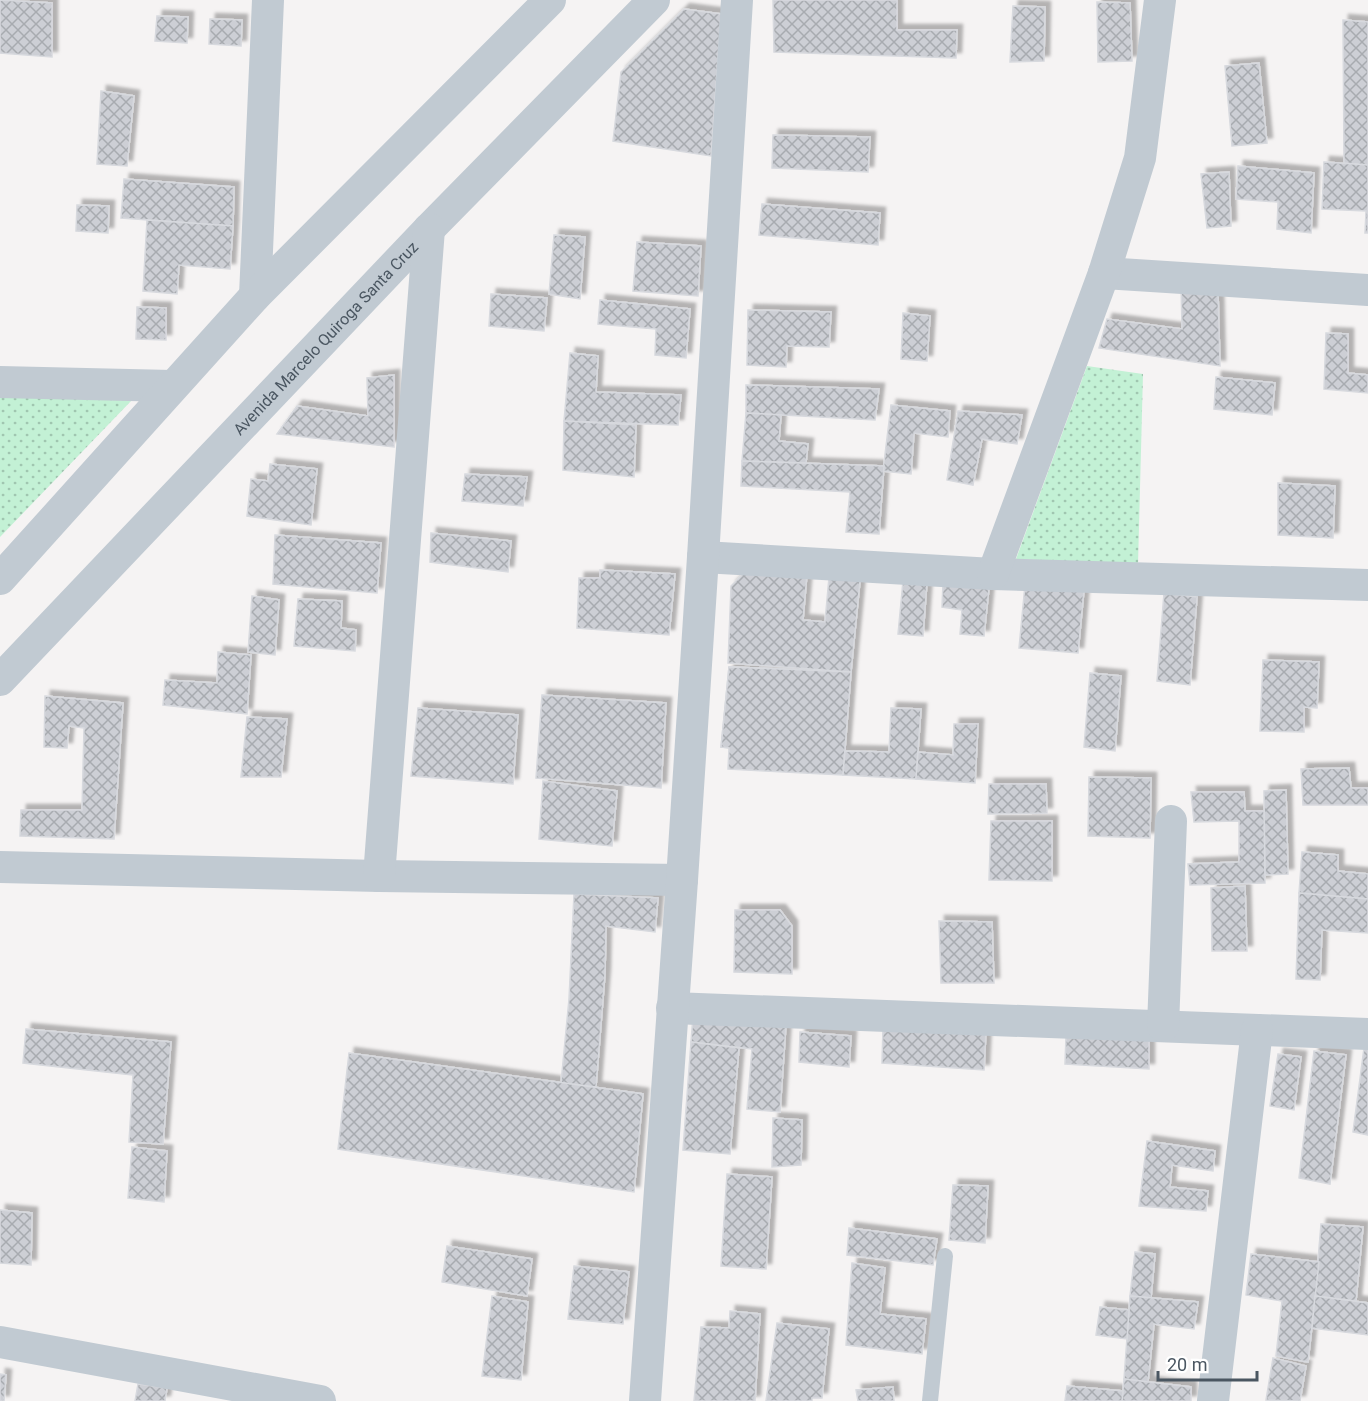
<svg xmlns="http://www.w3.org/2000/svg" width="1368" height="1401" font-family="Roboto,sans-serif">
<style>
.grass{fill:url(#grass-dots)}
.building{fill:url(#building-cross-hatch);stroke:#d7d9de;stroke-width:1.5;filter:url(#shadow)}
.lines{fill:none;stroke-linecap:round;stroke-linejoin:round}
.service{stroke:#c1cad2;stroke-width:16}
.minor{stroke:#c1cad2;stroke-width:32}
.labels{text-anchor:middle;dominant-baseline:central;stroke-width:6;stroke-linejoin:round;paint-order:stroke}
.street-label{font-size:16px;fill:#4a5661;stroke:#fff}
</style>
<defs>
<pattern id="grass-dots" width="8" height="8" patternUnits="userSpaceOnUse" patternTransform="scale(1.5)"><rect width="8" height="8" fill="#c3f1d5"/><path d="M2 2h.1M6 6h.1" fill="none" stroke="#a0c6b0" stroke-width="1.8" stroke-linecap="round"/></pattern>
<pattern id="building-cross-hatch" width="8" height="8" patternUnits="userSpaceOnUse" patternTransform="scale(1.5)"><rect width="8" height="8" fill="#cdcfd5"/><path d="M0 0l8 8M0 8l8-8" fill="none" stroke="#a8abb0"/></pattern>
<filter id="shadow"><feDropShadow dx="5.5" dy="-5.5" stdDeviation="1.5" flood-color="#0004"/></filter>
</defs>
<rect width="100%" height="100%" fill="#f5f3f3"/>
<g class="grass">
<polygon points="1087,366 1143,374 1138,565 1016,559"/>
<polygon points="0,397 133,399 0,537"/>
</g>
<g class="building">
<polygon points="0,0 52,3 52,57 0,53"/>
<polygon points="773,0 897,0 897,30 957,30 956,58 774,52"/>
<polygon points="1097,2 1130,3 1132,61 1098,62"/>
<polygon points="1013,6 1045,7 1044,61 1010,62"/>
<polygon points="684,9 721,14 711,156 613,141 621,72"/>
<polygon points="157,16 188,17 187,43 155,41"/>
<polygon points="210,19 242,20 241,46 209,44"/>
<polygon points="1343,20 1368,22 1368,165 1344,163"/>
<polygon points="1259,63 1267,143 1232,146 1225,66"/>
<polygon points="101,91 134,96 127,166 97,164"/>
<polygon points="773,135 870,137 868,172 772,168"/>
<polygon points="1324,162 1368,165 1368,233 1365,233 1366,211 1322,209"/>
<polygon points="1238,166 1314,173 1311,233 1277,229 1278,202 1236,199"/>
<polygon points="1229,172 1231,226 1207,228 1201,174"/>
<polygon points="124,179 234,187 233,226 121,218"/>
<polygon points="762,204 880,213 878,245 759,235"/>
<polygon points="77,205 109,206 108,233 76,231"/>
<polygon points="147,220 233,226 230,269 179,265 177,294 143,291"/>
<polygon points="554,235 585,237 580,299 549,294"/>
<polygon points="637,242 701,246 698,296 633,291"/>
<polygon points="1181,283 1218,291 1220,366 1099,348 1107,319 1182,329"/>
<polygon points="491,294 547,298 544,331 489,326"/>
<polygon points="600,300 690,309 686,358 655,355 656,329 598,324"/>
<polygon points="137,307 166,308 166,340 136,339"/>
<polygon points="748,310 831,312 829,347 787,346 786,367 747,365"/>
<polygon points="903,313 930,316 927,361 901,359"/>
<polygon points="1326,333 1348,334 1348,373 1368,375 1368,393 1324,389"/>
<polygon points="570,353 598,356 596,392 681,395 678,425 564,421"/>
<polygon points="394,375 394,447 277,434 297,406 368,416 367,378"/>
<polygon points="1216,377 1275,383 1272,415 1214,409"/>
<polygon points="746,385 879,389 875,420 746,413"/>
<polygon points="891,405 950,411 948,437 914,433 911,474 883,471"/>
<polygon points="958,411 1022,415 1017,444 982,439 973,485 947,480"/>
<polygon points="746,413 781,415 779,441 808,444 806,463 742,461"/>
<polygon points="564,421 636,425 634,477 563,470"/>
<polygon points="742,461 884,466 879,534 846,532 850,492 741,486"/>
<polygon points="270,464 317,469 311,525 247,516 251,479 268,481"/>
<polygon points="465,474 527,477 523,506 462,501"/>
<polygon points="1278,483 1335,486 1333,538 1278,535"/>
<polygon points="431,533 511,541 508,572 430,562"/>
<polygon points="275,535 381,543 377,593 273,584"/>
<polygon points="750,567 807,574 803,620 825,622 829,577 860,581 851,672 728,663 731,586"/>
<polygon points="600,570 675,574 669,635 577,628 579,578 600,578"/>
<polygon points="903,581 927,582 923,636 898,634"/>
<polygon points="943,582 989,588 984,636 960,634 962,610 942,607"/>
<polygon points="1025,585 1084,590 1078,653 1019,648"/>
<polygon points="1164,593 1197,597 1190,685 1157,681"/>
<polygon points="252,596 279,600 275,655 248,652"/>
<polygon points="298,599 342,601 341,628 356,630 355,651 294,646"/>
<polygon points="218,652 251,655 247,714 163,705 165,680 217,683"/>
<polygon points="1263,660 1319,662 1317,708 1304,707 1304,732 1260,731"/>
<polygon points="729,667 810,670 809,701 795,700 793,753 721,747"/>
<polygon points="729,667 851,672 843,775 728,769 729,748 721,747"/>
<polygon points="1090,673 1121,676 1115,751 1084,747"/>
<polygon points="542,695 666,703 661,788 536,778"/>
<polygon points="45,696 123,703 114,839 20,836 21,810 82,810 84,728 69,726 67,748 44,747"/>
<polygon points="418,708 518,715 513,784 411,776"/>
<polygon points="891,708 921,709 916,779 843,775 845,751 889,752"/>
<polygon points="247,717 287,719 281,777 241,777"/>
<polygon points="954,724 978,724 975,783 916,779 918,752 953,755"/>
<polygon points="1349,768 1351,788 1368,788 1368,805 1303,805 1301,769"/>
<polygon points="1089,777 1151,778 1150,838 1088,836"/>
<polygon points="543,781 617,791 612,846 539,839"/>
<polygon points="989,784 1046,784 1047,813 988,814"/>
<polygon points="1286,790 1288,874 1265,875 1264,791"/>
<polygon points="1191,792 1244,792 1245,811 1264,811 1265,883 1190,885 1188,864 1239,862 1239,821 1194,822"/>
<polygon points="991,821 1052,821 1052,881 989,880"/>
<polygon points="1302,852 1338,855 1338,871 1368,874 1368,899 1299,893"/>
<polygon points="1245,886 1247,951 1212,951 1211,888"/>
<polygon points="1299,893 1368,899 1368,933 1322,930 1320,980 1296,979"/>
<polygon points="574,894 658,898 655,932 606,926 605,974 596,1087 561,1083 569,999"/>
<polygon points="735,910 780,910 792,926 792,974 734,972"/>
<polygon points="939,921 992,922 994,983 941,983"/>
<polygon points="693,1016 786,1025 780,1112 747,1109 752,1049 691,1042"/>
<polygon points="883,1027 986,1031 984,1070 882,1063"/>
<polygon points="26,1029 171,1042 163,1144 129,1142 133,1075 23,1063"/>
<polygon points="800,1032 851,1036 849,1067 799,1062"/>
<polygon points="1066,1036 1149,1038 1149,1069 1065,1064"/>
<polygon points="691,1042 739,1048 730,1154 683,1150"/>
<polygon points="1364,1048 1368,1048 1368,1135 1353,1132"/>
<polygon points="1314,1051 1346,1055 1330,1184 1299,1178"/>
<polygon points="349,1053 643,1094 634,1192 338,1149"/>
<polygon points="1278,1054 1301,1057 1294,1110 1270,1106"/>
<polygon points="773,1118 802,1120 801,1165 772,1167"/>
<polygon points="1147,1141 1215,1151 1213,1171 1172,1165 1170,1187 1208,1191 1206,1211 1139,1206"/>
<polygon points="132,1147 167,1151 164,1202 128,1198"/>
<polygon points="727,1174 772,1177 766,1269 721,1266"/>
<polygon points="953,1185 988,1186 985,1243 949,1240"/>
<polygon points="0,1210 32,1213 31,1265 0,1263"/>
<polygon points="1321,1224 1363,1227 1356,1301 1315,1296"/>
<polygon points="849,1228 937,1239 933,1265 847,1255"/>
<polygon points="447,1246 532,1259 527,1296 442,1282"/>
<polygon points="1135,1252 1155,1254 1151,1298 1130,1296"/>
<polygon points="1251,1254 1319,1262 1308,1362 1276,1356 1282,1301 1246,1295"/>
<polygon points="852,1263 885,1268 880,1314 926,1319 922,1354 846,1345"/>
<polygon points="574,1266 629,1272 623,1324 568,1319"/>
<polygon points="492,1296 528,1302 521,1380 482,1376"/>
<polygon points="1130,1296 1198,1302 1194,1329 1154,1324 1148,1382 1124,1379"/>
<polygon points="1315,1296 1368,1303 1368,1335 1312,1328"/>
<polygon points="1100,1307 1129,1310 1127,1339 1096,1335"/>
<polygon points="730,1311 760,1314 755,1401 694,1401 701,1327 729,1328"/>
<polygon points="777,1323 829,1329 822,1398 812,1398 812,1401 766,1401"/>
<polygon points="1273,1358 1306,1366 1300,1401 1266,1400"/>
<polygon points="0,1374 6,1375 4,1401 0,1401"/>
<polygon points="1124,1379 1191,1387 1191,1401 1122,1401"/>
<polygon points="138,1384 167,1388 165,1401 135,1401"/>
<polygon points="1067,1386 1123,1391 1122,1401 1065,1401"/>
<polygon points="893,1387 894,1401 858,1401 856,1390"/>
</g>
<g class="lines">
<polyline class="service" points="930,1401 945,1256"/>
<g class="minor">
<polyline points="1104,273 1368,290"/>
<polyline points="255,296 268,0"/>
<polyline points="0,382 172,386"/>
<polyline points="703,557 993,574 1368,585"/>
<polyline points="993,574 1104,273 1140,158 1160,0"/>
<polyline points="0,579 255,296 550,0"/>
<path id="s1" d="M 0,680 L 429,229 L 654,0"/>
<polyline points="0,867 379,876 682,880"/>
<polyline points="379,876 429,229"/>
<polyline points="672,1008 1368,1034"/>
<polyline points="1163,1026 1171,821"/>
<polyline points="0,1342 320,1401"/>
<polyline points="645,1401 682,880 703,557 737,0"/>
<polyline points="1213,1401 1257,1030"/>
</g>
</g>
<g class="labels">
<g class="street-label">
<text stroke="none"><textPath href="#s1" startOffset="472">Avenida Marcelo Quiroga Santa Cruz</textPath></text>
</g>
</g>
<path d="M1158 1371v9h99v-9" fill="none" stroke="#4a5661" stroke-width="3"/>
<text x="1167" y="1371" font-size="18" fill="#4a5661" stroke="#ffffff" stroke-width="4.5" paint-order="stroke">20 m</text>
</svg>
